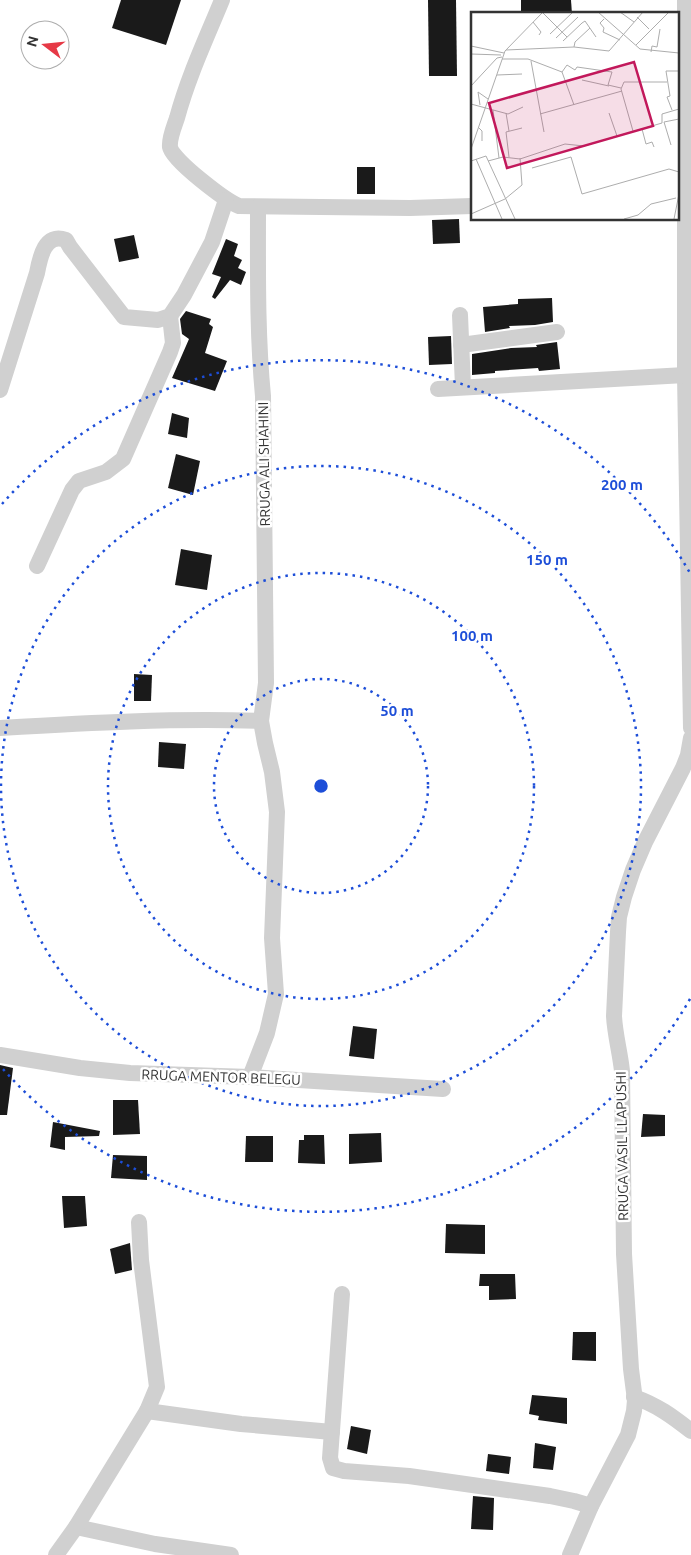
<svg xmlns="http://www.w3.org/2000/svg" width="691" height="1555" font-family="Ubuntu,sans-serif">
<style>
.building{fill:#1a1a1a}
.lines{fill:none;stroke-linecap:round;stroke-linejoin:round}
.street{stroke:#d0d0d0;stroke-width:16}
.ring{fill:none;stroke:#1d4ed8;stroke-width:2.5;stroke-dasharray:2.5 5}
.labels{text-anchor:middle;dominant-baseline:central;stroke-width:5;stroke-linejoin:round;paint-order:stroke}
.street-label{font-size:14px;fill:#333;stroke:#fff}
.inset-road{fill:none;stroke:#adadad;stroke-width:1}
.view{fill:#c2185b;fill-opacity:0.15;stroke:#c2185b;stroke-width:2.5}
.inset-edge{fill:none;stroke:#333;stroke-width:2.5}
.centre{fill:#1d4ed8;stroke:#fff;stroke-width:2.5}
.ring-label{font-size:15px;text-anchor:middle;font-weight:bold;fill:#1d4ed8;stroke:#fff;stroke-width:5;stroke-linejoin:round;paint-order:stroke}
</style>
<rect width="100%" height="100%" fill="#fff"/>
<g class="building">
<polygon points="121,0 181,0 166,45 112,28"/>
<polygon points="428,0 456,0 457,76 429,76"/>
<polygon points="521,0 571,0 572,14 521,14"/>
<rect x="357" y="167" width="18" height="27"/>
<polygon points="459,219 460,243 433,244 432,220"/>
<polygon points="134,235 139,258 119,262 114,239"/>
<polygon points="226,239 238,244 234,256 242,260 238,268 246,272 241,285 230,280 215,299 212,297 221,277 212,274"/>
<polygon points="552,298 553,322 535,325 509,326 510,328 485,332 483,307 518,304 518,299"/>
<polygon points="186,311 211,319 209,324 213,327 205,353 227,361 215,391 172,378 189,339 182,334 180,319"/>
<polygon points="451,336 452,364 429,365 428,337"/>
<polygon points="557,342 560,369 539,371 538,368 495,371 495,373 472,375 472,354 511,348 537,347 536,345"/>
<polygon points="172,413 189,418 187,438 168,434"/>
<polygon points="176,454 200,461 193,495 168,488"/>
<polygon points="181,549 212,555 207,590 175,585"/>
<polygon points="134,674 152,675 151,701 134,701"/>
<polygon points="159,742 186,744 184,769 158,767"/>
<polygon points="353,1026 377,1029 374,1059 349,1056"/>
<polygon points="0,1065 13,1068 7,1115 0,1115"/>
<polygon points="113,1100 138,1100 140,1134 113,1135"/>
<polygon points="643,1114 665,1115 665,1136 641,1137"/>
<polygon points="53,1122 100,1131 99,1136 65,1137 65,1150 50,1147"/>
<polygon points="381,1133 382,1162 349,1164 349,1134"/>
<polygon points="304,1135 324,1135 325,1164 298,1163 299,1140 304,1140"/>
<polygon points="246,1136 273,1136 273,1162 245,1162"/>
<polygon points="113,1155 147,1156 147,1180 111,1178"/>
<polygon points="62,1196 85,1196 87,1226 64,1228"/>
<polygon points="446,1224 485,1225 485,1254 445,1253"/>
<polygon points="130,1243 132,1270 115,1274 110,1249"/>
<polygon points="480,1274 515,1274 516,1299 489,1300 489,1286 479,1286"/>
<polygon points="573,1332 596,1332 596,1361 572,1360"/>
<polygon points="532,1395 567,1398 567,1424 538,1420 539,1416 529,1414"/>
<polygon points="351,1426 371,1430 367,1454 347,1449"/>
<polygon points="535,1443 556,1447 553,1470 533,1468"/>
<polygon points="488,1454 511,1457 509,1474 486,1471"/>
<polygon points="473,1496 494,1498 493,1530 471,1529"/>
</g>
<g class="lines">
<g class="street">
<path d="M 222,0 C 206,39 188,77 177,118 C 174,127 169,138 170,147 C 172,160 226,201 239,206 L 410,208 L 472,206"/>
<polyline points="685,0 685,375 691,728"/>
<polyline points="460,315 463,387"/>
<polyline points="461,345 557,332"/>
<polyline points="438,389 685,375"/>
<path d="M 0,390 L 37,273 C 40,257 45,232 66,240 L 70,247 L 124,317 L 158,320 L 170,316 L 184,295 L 212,242 L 226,200"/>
<polyline points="37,566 72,490 79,481 106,472 123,459 170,352 173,343 170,316"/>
<path d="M 0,728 C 87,723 174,718 261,721"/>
<polyline points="0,1055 80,1068 130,1073 250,1077 443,1089"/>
<path d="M 250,1077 L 267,1033 L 276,994 L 272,938 L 277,812 L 272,772 L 265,743 L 261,721 L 266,683 L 263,396 C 257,333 258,270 258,207"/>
<polyline points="342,1294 330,1458 333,1468 344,1471 409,1476 550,1496 574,1501 591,1506"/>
<path d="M 634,1397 C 657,1405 672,1416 691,1431"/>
<polyline points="147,1411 241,1424 332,1432"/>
<polyline points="76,1527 155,1544 231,1555"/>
<polyline points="56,1555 76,1527 147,1411 157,1387 141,1260 139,1222"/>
<path d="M 570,1555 L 591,1506 L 628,1435 L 634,1411 L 635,1400 L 631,1369 L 624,1254 L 622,1071 C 620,1052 615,1035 614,1016 L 618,932 L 619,917 L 624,897 L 633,870 L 645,842 L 683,768 L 688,755 L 691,738"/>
</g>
</g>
<g class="ring">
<circle cx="321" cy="786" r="107"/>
<circle cx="321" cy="786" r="213"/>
<circle cx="321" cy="786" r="320"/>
<path d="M690 999A426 426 0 0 1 2 1068M2 504A426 426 0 0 1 690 573"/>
</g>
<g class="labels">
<g class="street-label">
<text transform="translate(264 464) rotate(-91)">RRUGA ALI SHAHINI</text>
<text transform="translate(221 1077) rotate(2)">RRUGA MENTOR BELEGU</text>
<text transform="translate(622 1146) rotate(-91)">RRUGA VASIL LLAPUSHI</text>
</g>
</g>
<g transform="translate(471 12)">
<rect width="208" height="208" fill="#fff"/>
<path class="inset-road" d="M 127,0 L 169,37 L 208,41M 149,0 L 163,10M 72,1 L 96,25M 166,5 L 178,17M 133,7 L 129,11 L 133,16 L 132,20 L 149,28M 62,10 L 70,20 L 68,23M 111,11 L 114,9 L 125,25M 79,22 L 102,0M 85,26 L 107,5M 92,29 L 111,11M 165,33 L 198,0M 0,34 L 33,41M 103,35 L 104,30 L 119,16M 35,38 L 103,35 L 138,39 L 172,0M 180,40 L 181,34 L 186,35 L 189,17M 0,42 L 30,43M 31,47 L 57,47 L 91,60 L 103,93M 60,49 L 73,120M 91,60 L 96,53 L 104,58 L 106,55 L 141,60 L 137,73 L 150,76M 26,63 L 51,62M 111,68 L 138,74M 0,74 L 26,46 L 31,45M 0,92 L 37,102 L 52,95M 9,93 L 7,80 L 17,87M 22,98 L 28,146M 201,98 L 196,85 L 199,84 L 195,59 L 208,59M 35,101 L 38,119M 138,101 L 146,124M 69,102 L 151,79M 193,110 L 200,133M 193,110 L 208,107M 7,115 L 11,119 L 11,129M 171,117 L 175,132 L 181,130 L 183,135M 162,119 L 150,77 L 153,70 L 196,70M 0,137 L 34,39 L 72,0M 38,145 L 35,120 L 51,116M 5,147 L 31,207M 0,149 L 15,144 L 44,207M 17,149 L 32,145 L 49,147 L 94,132 L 113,134 L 191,111 L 191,102 L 208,97M 61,156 L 100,145 L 111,182 L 198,157 L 208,160M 0,202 L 34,187 L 51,173 L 49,146M 153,207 L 167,203 L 180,192 L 205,186M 203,207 L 208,182"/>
<path class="view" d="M 163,50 L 182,114 L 36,156 L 18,91 Z"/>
<rect width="208" height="208" class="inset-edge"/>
</g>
<circle cx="321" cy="786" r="8" class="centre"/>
<g class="ring-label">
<text x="622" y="490">200 m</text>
<text x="547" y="565">150 m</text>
<text x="472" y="641">100 m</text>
<text x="397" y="716">50 m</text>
</g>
<g transform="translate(45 45) rotate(286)"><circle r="24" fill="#ffffff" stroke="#adadad"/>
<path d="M0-4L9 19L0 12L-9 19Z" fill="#e63946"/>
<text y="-8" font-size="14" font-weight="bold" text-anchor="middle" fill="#333333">N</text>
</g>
</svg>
